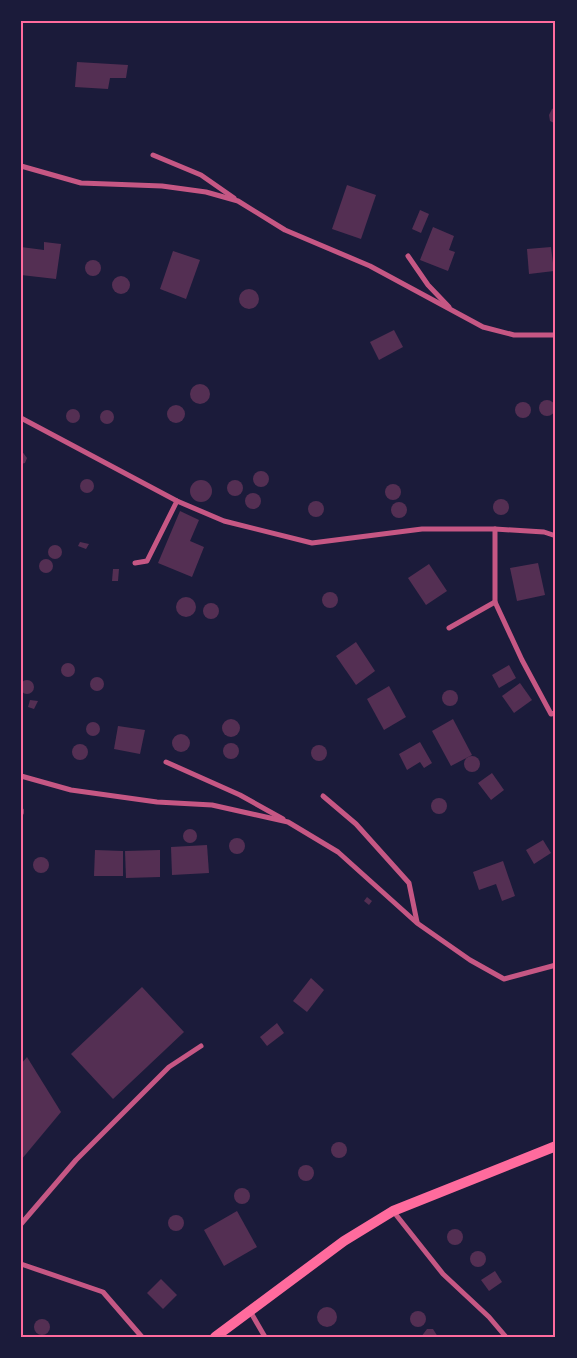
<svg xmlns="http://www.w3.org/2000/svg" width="577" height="1358" font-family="'Fira Sans',sans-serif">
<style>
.building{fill:#542f53}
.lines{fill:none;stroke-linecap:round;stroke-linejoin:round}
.minor{stroke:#c65784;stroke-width:5}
.secondary{stroke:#ff6b9d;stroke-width:10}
.neatline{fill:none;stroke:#ff6b9d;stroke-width:2}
</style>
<rect width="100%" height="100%" fill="#1b1b3a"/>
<g class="building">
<polygon points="77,62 128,65 126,78 110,78 108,89 75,87"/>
<polygon points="556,107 556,124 550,121 549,115 552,109"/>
<polygon points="347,185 376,195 361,239 332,229"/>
<polygon points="420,210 429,214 421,233 412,229"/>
<polygon points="433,227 454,236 449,250 455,252 448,271 420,260"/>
<polygon points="44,242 61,244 56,279 21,275 21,247 44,250"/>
<polygon points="551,247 554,271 529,274 527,249"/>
<polygon points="173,251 200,260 186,299 160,289"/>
<circle cx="93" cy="268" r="8"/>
<circle cx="121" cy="285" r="9"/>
<circle cx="249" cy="299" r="10"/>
<polygon points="394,330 403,347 379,360 370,342"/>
<circle cx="200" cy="394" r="10"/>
<circle cx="547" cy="408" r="8"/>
<circle cx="523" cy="410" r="8"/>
<circle cx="176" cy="414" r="9"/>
<circle cx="73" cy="416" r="7"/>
<circle cx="107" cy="417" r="7"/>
<polygon points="21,450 27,458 25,463 21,464"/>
<circle cx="261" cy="479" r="8"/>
<circle cx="87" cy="486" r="7"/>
<circle cx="235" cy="488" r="8"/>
<circle cx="201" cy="491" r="11"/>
<circle cx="393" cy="492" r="8"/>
<circle cx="253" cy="501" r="8"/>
<circle cx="501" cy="507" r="8"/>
<circle cx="316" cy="509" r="8"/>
<circle cx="399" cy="510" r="8"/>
<polygon points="180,511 199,520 190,541 204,547 192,577 158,563"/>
<polygon points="80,542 89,544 86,549 78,546"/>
<circle cx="55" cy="552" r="7"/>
<circle cx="46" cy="566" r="7"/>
<polygon points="538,563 545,595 517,601 510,568"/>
<polygon points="429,564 447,591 426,605 408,578"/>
<polygon points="113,569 119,569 118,581 112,581"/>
<circle cx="330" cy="600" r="8"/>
<circle cx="186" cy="607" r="10"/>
<circle cx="211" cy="611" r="8"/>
<polygon points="356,642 375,671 356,685 336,656"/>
<circle cx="68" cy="670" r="7"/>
<polygon points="509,665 516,678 499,688 492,675"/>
<circle cx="97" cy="684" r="7"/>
<circle cx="27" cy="687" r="7"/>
<polygon points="520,683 532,700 514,713 502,696"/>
<polygon points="389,686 406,717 384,730 367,699"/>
<circle cx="450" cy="698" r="8"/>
<polygon points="30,700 38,701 34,709 28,707"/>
<circle cx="231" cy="728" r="9"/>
<polygon points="453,719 472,755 451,766 432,731"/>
<circle cx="93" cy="729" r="7"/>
<polygon points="118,726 145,730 140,754 114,749"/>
<circle cx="181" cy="743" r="9"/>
<polygon points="420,742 432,763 424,768 420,762 407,770 399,754"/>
<circle cx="231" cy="751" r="8"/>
<circle cx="80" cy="752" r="8"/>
<circle cx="319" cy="753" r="8"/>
<circle cx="472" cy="764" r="8"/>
<polygon points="492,773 504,790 491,800 478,783"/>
<circle cx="439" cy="806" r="8"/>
<circle cx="190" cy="836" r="7"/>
<circle cx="237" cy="846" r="8"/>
<polygon points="543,840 551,853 534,864 526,850"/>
<polygon points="207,845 209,873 172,875 171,847"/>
<polygon points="95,850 123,851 123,876 94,876"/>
<polygon points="160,850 160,877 126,878 125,851"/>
<circle cx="41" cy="865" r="8"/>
<polygon points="503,861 515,896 502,901 496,884 479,890 473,872"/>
<polygon points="367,897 372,901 369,905 364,901"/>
<polygon points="311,978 324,990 307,1012 293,1001"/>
<polygon points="142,987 184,1032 113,1099 71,1054"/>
<polygon points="277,1023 284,1033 267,1046 260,1037"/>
<polygon points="27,1057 61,1112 21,1160 21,1064"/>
<circle cx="339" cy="1150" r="8"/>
<circle cx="306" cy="1173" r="8"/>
<circle cx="242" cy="1196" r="8"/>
<polygon points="237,1211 257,1247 224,1266 204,1230"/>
<circle cx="176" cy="1223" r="8"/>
<circle cx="455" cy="1237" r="8"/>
<circle cx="478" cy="1259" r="8"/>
<polygon points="495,1271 502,1282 489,1291 481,1280"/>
<polygon points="161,1279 177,1295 163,1309 147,1293"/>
<circle cx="327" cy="1317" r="10"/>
<circle cx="418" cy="1319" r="8"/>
<circle cx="42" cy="1327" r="8"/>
<polygon points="427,1329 433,1329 438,1337 421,1337"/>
</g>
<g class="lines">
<g class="minor">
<polyline points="153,155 201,175 234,198"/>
<polyline points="21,166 81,183 162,186 206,192 238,201 285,230 370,266 483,327 514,335 556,335"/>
<polyline points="408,256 428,285 449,307"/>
<polyline points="21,418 177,501 224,521 312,543 422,529 495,529 544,532 556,536"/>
<polyline points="495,529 495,602 522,660 551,714 556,713"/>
<polyline points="135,563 147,561 177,501"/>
<polyline points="449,628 495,602"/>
<polyline points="166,762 240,795 283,819"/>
<polyline points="21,776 71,790 157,802 212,805 288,822 338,852 417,923 470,960 504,979 556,965"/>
<polyline points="323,796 356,824 409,883 417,922"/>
<polyline points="21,810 21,813"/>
<polyline points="393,1211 443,1274 489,1317 506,1337"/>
<polyline points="21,1224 76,1160 169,1067 201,1046"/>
<polyline points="21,1264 103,1292 142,1337"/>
<polyline points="250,1311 265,1337"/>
</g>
<polyline class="secondary" points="215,1337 344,1241 393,1211 556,1146"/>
</g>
<rect width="577" height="1358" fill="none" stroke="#1b1b3a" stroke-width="45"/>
<rect x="22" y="22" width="532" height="1314" class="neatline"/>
</svg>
